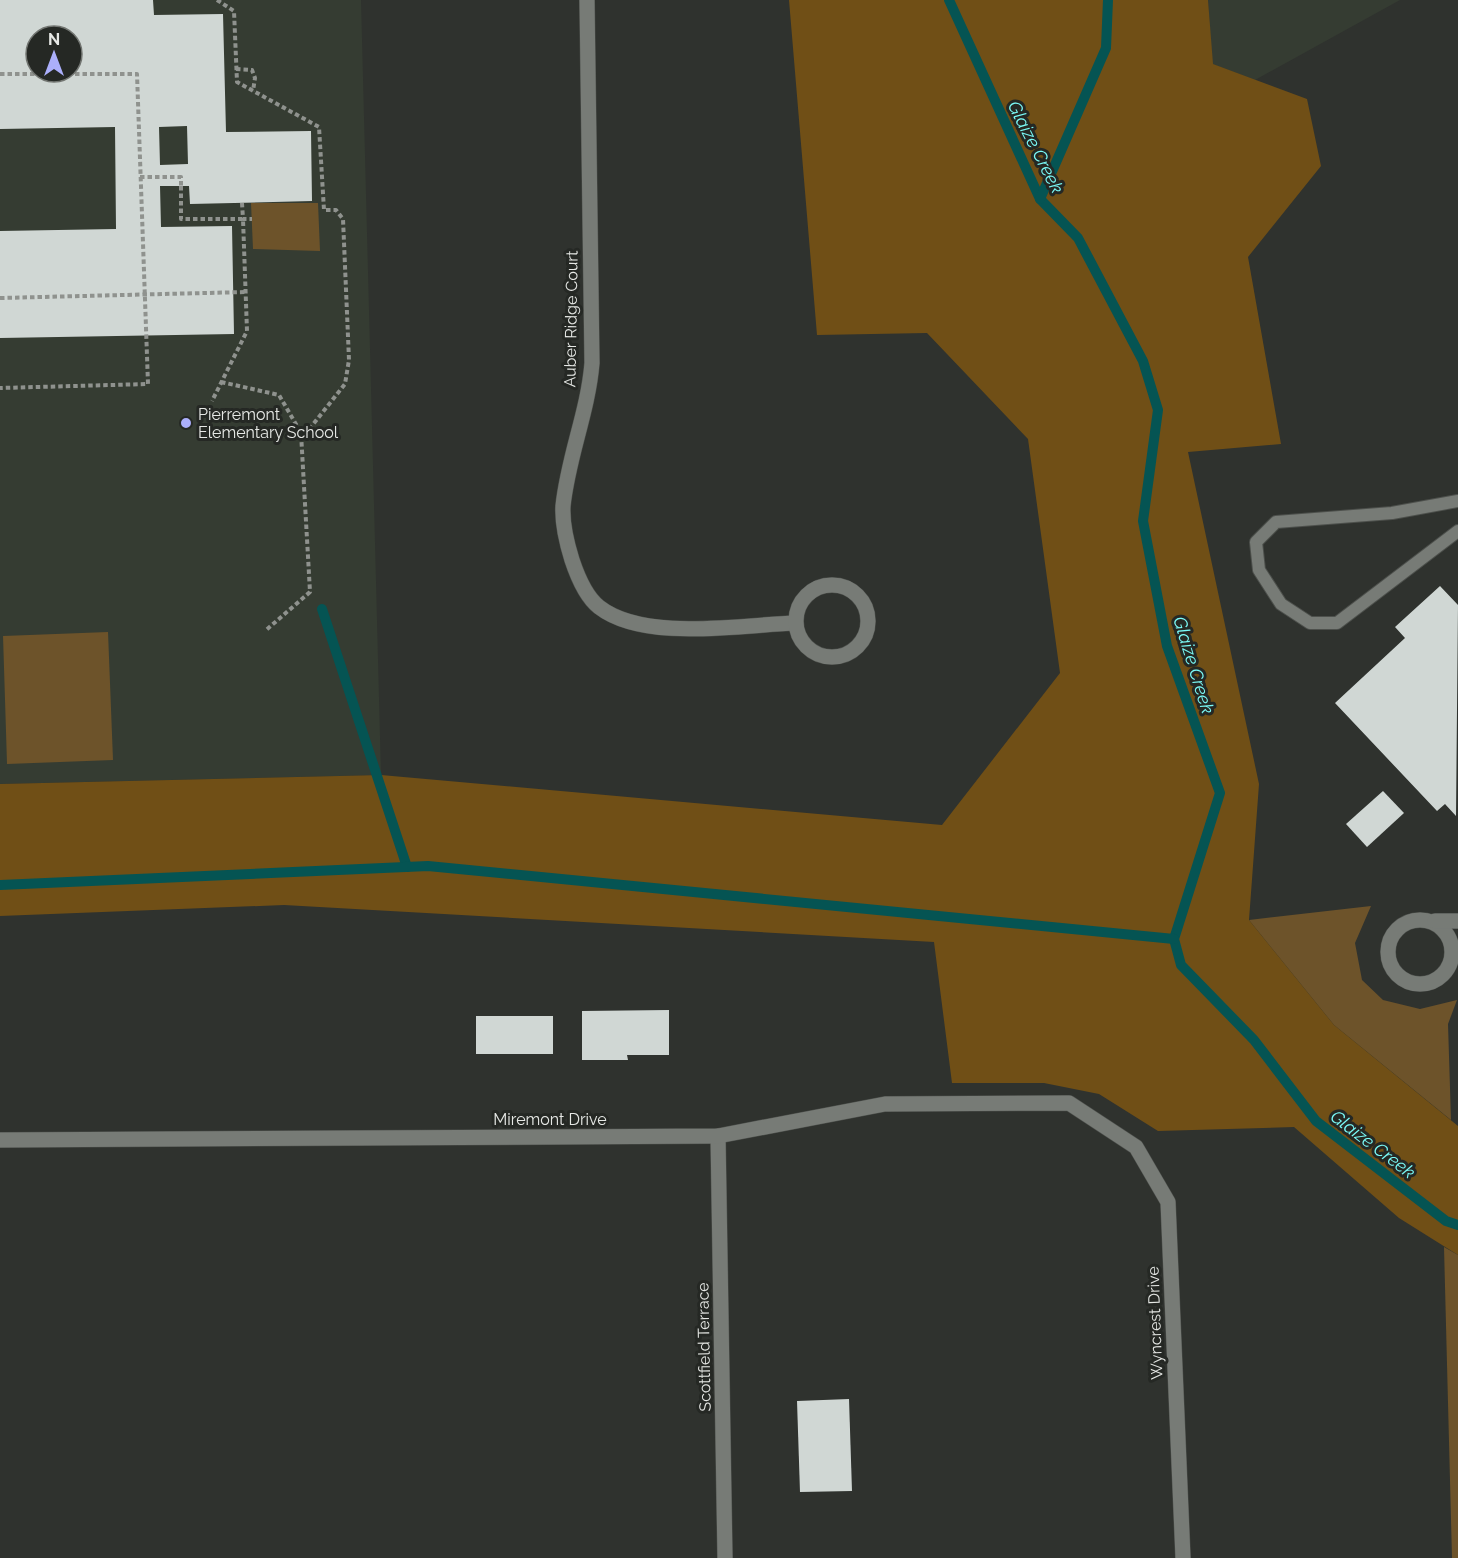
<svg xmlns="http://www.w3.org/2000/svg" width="1458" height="1558" font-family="Raleway,sans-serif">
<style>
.built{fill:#353c32;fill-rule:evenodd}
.green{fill:#6d532a}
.forest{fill:#704f16}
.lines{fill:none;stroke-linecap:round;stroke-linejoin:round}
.stream{stroke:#055453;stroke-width:10}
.building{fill:#d0d7d4;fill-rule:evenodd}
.lane-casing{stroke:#4d504c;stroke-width:14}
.street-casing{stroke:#4d504c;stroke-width:16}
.path{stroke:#8f928e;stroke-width:4;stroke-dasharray:4.5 3;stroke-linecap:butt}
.lane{stroke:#777b76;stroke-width:12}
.street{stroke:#777b76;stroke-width:15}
.poi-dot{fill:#abaffb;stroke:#252824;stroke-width:2}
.labels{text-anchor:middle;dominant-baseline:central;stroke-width:6;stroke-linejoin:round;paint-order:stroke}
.street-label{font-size:16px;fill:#e6e8e5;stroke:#252824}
.poi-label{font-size:16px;fill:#e6e8e5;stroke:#252824;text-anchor:start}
.water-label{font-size:18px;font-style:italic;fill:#7bfbf8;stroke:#252824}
</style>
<rect width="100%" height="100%" fill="#2f322e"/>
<g class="built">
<path d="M 0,0 L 361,0 L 381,775 L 0,784 ZM 36,36 L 72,36 L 72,72 L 36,72 Z"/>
<polygon points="1208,0 1400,0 1255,80 1212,64"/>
</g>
<g class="green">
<polygon points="251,203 318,203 320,251 253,249"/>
<polygon points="108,632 113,760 7,764 3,636"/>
<polygon points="1371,906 1355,943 1362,980 1383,1000 1420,1009 1457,1000 1448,1024 1451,1120 1334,1025 1249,920"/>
<polygon points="1444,1247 1458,1255 1458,1558 1452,1558"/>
</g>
<polygon class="forest" points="789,0 1208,0 1213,64 1307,99 1321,166 1248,257 1281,444 1188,452 1259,784 1249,920 1334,1025 1458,1126 1458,1255 1399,1218 1294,1127 1158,1131 1099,1094 1044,1083 952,1083 934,942 284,905 0,916 0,784 381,775 942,825 1060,673 1028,439 927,333 817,335"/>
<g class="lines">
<g class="stream">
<polyline points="949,0 1040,199 1078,238 1143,361 1158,410 1143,521 1167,646 1220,793 1174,939 1181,965 1254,1040 1316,1121 1446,1221 1458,1225"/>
<polyline points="1040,199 1106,48 1108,0"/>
<polyline points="322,609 407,867"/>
<polyline points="0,885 428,866 1174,939"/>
</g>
</g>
<g class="building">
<path d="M 0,0 L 153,0 L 154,15 L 223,14 L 226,132 L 311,131 L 312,201 L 190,204 L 189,186 L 160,186 L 161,227 L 232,226 L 234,334 L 0,338 L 0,231 L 116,229 L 115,127 L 0,129 ZM 36,36 L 72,36 L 72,72 L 36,72 ZM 187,126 L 188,164 L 160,165 L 159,127 Z"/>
<polygon points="1440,586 1458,605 1456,816 1445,804 1437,811 1335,703 1405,638 1395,627"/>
<polygon points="1383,791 1404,813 1367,847 1346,824"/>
<polygon points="669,1010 669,1055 627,1055 628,1060 582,1060 582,1011"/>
<rect x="476" y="1016" width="77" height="38"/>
<polygon points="849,1399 852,1491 800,1492 797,1401"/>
</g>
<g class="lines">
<defs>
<polyline id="lane" points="1458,501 1392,513 1276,522 1256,542 1259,570 1281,604 1310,623 1337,623 1458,531"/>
<g id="street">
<path d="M 587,0 L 592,363 C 588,412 568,457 563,506 C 562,523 567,544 572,560 C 577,575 585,596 599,607 C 644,642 740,625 795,623"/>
<circle cx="832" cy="621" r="36"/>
<circle cx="1420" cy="952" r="32"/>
<polyline points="1435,921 1458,921"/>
<polyline points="718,1136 725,1558"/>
<polyline points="0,1140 718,1136 885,1104 1069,1103 1136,1147 1168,1202 1183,1558"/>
</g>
</defs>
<use href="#lane" class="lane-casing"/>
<use href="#street" class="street-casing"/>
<g class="path">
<polyline points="217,0 234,11 237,82 319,127 324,210 336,210 343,219 349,360 345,384 307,432 301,433"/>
<polyline points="236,69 252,70 255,78 253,91"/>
<polyline points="0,74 137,74 148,384 0,388"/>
<polyline points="140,177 181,177 181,189"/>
<polyline points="181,186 181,219 243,219 247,331 212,401"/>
<polyline points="242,203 243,219 252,219"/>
<polyline points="0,298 246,292"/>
<polyline points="221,382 279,395 301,433 310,592 265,631"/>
</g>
<use href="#lane" class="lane"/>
<use href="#street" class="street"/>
</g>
<circle class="poi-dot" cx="186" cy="423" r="6"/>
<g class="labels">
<g class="street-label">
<text transform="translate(571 319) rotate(-89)">Auber Ridge Court</text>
<text x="550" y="1119">Miremont Drive</text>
<text transform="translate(1155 1323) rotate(-92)">Wyncrest Drive</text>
<text transform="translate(704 1347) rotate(-91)">Scottfield Terrace</text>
</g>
<g class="poi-label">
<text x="198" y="414">Pierremont<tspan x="198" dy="18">Elementary School</tspan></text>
</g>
<g class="water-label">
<text transform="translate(1036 147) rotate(63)">Glaize Creek</text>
<text transform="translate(1194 665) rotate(73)">Glaize Creek</text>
<text transform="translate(1373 1144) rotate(37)">Glaize Creek</text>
</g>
</g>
<g transform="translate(54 54)"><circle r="28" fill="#252824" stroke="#727571" stroke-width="1.5"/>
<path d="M0-4.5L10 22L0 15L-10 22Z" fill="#abaffb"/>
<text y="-9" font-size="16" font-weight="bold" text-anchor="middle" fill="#e6e8e5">N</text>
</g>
</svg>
